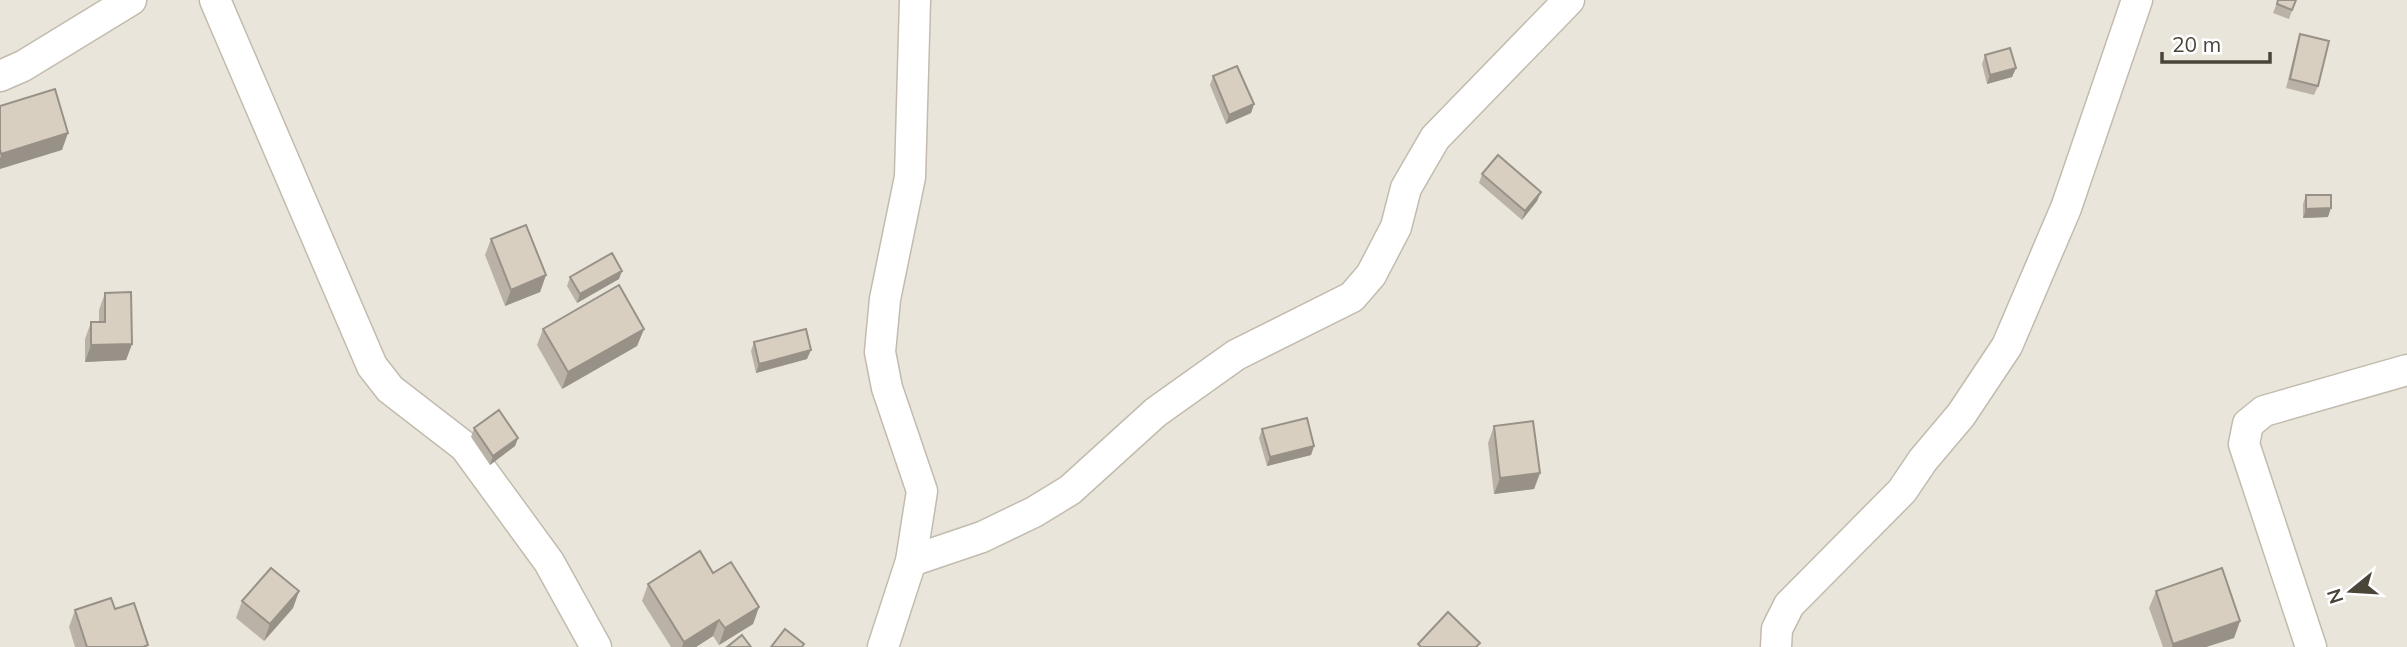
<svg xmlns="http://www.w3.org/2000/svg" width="2407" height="647" font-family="Mulish,sans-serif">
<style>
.residential{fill:#eae5da}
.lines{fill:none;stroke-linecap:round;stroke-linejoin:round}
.street-casing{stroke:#c2bbae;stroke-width:33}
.street{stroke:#fff;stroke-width:30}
.wall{fill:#bab2a6}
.shaded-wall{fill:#979187}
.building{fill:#d8cfc1;stroke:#979187;stroke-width:2}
</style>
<rect width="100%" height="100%" fill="#f6f3ec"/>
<rect class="residential" x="0" y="0" width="2407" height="647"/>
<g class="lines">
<defs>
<g id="street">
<polyline points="215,0 372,366 390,389 465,447 549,562 596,647"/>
<polyline points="0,76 23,66 131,0"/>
<polyline points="911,561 982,537 1034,512 1070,490 1156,412 1236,355 1352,297 1371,275 1396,227 1406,188 1435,138 1569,0"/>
<polyline points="883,647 911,561 922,491 887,388 880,352 885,299 910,177 915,0"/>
<polyline points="1776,647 1777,629 1789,605 1902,491 1923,460 1961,415 2007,346 2066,208 2137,0"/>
<polyline points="2311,647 2244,444 2248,424 2264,411 2407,370"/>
</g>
</defs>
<use href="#street" class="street-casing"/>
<use href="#street" class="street"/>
</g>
<g class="wall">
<polygon points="2278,0 2296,0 2289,19 2273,13"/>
<polygon points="2300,34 2318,86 2314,95 2286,88 2297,43"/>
<polygon points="1985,55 2016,68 2012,77 1987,84 1982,64"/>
<polygon points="1213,76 1254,104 1251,113 1226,124 1210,85"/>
<polygon points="1482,174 1541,192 1537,201 1522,220 1479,183"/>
<polygon points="2306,195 2328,217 2303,218 2303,204"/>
<polygon points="491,239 546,275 540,292 505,306 485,255"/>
<polygon points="570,277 619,279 577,303 567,286"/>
<polygon points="105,293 132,344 126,360 85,362 85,339 91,322 99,322 99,310"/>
<polygon points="543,329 644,329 637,346 562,389 537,345"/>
<polygon points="754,342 807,359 756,373 751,351"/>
<polygon points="1494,426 1540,473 1534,489 1494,494 1488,443"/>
<polygon points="474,428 518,438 515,446 490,465 471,437"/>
<polygon points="1262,429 1314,446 1311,455 1267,466 1259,438"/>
<polygon points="713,573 759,607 753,624 719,645 713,636 696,647 671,647 642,601 648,584"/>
<polygon points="299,591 293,608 264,641 236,618 242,601"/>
<polygon points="2156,591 2240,621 2234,638 2206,647 2163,647 2149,608"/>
<polygon points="115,609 147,647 75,647 69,627 75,610"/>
</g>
<g class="shaded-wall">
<polygon points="2016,68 2012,77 1987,84 1990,75"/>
<polygon points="1254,104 1251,113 1226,124 1229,115"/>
<polygon points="68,133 62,150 0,169 0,158 1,154"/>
<polygon points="1541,192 1537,201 1522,220 1525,211"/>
<polygon points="2331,208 2328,217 2303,218 2306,209"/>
<polygon points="622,271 619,279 577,303 580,294"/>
<polygon points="546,275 540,292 505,306 511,290"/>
<polygon points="644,329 637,346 562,389 568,372"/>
<polygon points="132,344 126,360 85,362 91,345"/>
<polygon points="811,350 807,359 756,373 759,364"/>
<polygon points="518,438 515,446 490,465 493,456"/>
<polygon points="1314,446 1311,455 1267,466 1270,457"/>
<polygon points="1540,473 1534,489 1494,494 1500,478"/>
<polygon points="299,591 293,608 264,641 270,624"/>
<polygon points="759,607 753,624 719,645 725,628"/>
<polygon points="719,620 713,636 696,647 682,647 684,642"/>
<polygon points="2240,621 2234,638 2206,647 2172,647 2173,644"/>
</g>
<g class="building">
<polygon points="2278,0 2296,0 2292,10 2277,4"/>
<polygon points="2300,34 2329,41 2318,86 2290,79"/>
<polygon points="2010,48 2016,68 1990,75 1985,55"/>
<polygon points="1237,66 1254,104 1229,115 1213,76"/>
<polygon points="55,89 68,133 1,154 0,149 0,106"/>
<polygon points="1498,155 1541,192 1525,211 1482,174"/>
<polygon points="2306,195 2331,195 2331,208 2306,209"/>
<polygon points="526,225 546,275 511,290 491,239"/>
<polygon points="612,253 622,271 580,294 570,277"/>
<polygon points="619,285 644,329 568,372 543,329"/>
<polygon points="131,292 132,344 91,345 91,322 105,322 105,293"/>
<polygon points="806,329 811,350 759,364 754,342"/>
<polygon points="499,410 518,438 493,456 474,428"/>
<polygon points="1307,418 1314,446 1270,457 1262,429"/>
<polygon points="1533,421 1540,473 1500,478 1494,426"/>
<polygon points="700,551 713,573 731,562 759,607 725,628 719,620 684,642 648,584"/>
<polygon points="271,568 299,591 270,624 242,601"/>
<polygon points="2222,568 2240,621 2173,644 2156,591"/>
<polygon points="111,598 115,609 134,603 148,645 143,647 87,647 75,610"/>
<polygon points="1448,612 1480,643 1476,647 1421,647 1418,644"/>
<polygon points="785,629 804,644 802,647 771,647"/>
<polygon points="742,635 751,647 727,647"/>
</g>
<g transform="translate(2351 591) rotate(252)" stroke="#ffffff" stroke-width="5" paint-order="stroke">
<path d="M0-5L12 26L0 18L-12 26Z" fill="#4b4439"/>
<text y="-10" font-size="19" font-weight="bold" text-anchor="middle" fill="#4b4439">N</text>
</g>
<path d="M2162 52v10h108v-10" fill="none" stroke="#4b4439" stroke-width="3.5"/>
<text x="2172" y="52" font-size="21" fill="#4b4439" stroke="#ffffff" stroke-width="5" paint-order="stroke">20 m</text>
</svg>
